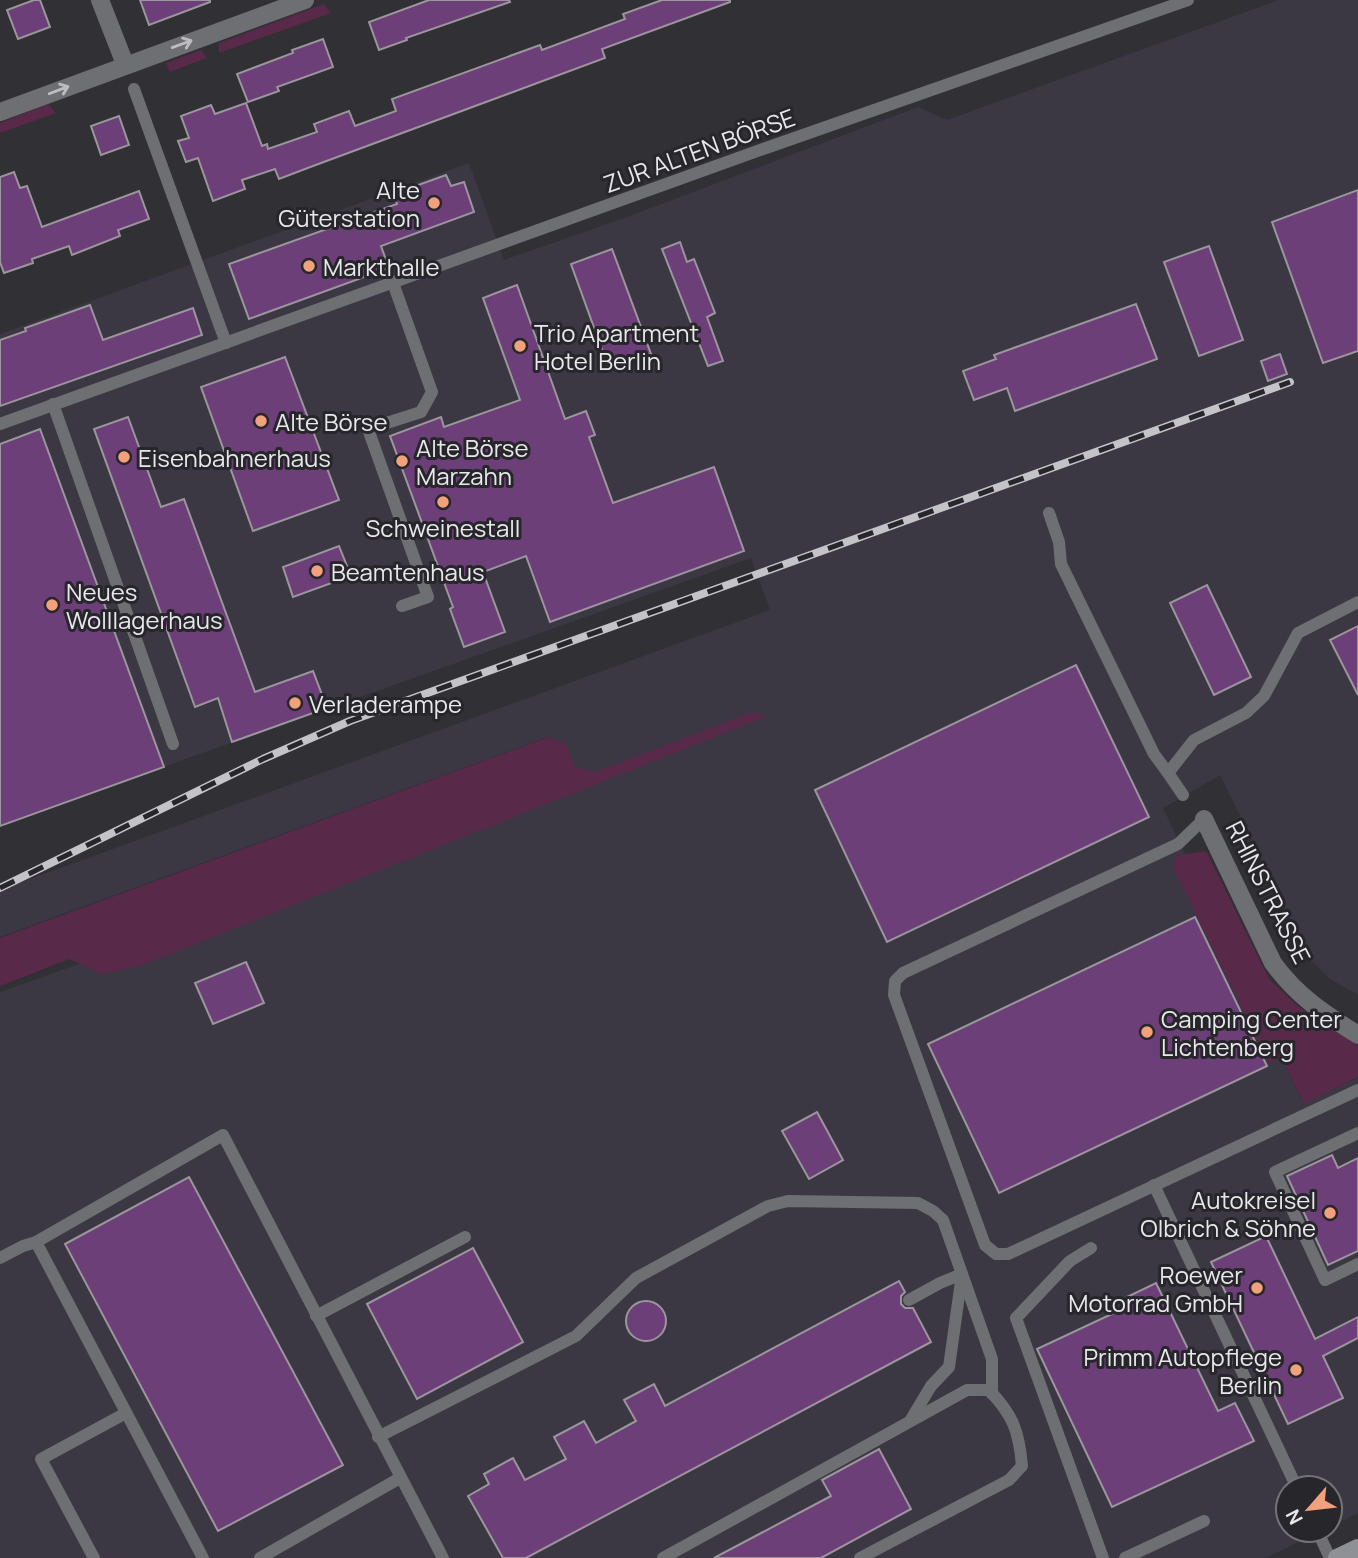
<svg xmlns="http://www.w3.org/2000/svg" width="1358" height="1558" font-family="Manrope,sans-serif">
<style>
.built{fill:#3b3844}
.green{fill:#59294a}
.building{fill:#6d3f79;stroke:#9b969c;stroke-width:2}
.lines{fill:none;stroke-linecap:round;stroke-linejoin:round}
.lane{stroke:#6e6f72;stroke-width:12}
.street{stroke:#6e6f72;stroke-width:18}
.secondary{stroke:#909196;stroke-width:18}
.rail-casing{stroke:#c4c3c8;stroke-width:8}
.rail{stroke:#27262b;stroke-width:5;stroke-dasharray:16;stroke-linecap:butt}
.oneway{stroke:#bdbdc1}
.poi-dot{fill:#f1a17c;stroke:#27262b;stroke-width:2.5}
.labels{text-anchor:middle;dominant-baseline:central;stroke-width:6;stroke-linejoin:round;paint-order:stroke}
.street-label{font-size:24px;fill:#e8e7eb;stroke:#27262b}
.poi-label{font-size:24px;fill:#e8e7eb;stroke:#27262b;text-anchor:start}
</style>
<rect width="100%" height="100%" fill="#313035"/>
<polygon class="built" points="1279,0 1358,0 1358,995 1329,978 1310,959 1220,775 1163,808 1303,1103 1358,1078 1358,1513 1330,1527 1330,1488 1288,1488 1288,1530 1323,1530 1266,1558 0,1558 0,992 577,787 548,737 0,937 0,890 770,610 751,558 0,825 0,334 469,163 504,260 627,217 918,107 947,120"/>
<g class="green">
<polygon points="324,4 331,13 219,53 219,43"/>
<polygon points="201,50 207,58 170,72 166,63"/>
<polygon points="48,104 56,113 0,133 0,123"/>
<polygon points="752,712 767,716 143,965 102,974 69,959 0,986 0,938 549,737 566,745 575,767 595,772"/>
<polygon points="1206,851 1269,979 1300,1008 1358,1046 1358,1077 1304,1104 1281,1057 1269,1063 1173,868 1175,858 1180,855"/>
</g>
<g class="building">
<polygon points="34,0 40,0 50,27 18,39 7,10"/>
<polygon points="140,0 210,0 210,2 149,25"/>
<polygon points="429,0 509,0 510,2 406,38 407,40 379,50 369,22"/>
<polygon points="662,0 730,0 730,2 602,49 605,58 313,166 279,179 275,169 242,180 245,189 213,201 198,158 186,162 178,141 189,138 181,116 211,105 215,114 246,103 262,146 267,144 268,149 317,132 314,124 349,111 355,126 396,111 392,99 540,45 542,50 625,19 623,14"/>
<polygon points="323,39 333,67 277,87 279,91 248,102 237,74 293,53 292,50"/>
<polygon points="119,116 129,145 101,155 91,126"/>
<polygon points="14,172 20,188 27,186 42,227 139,191 149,219 118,230 120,236 72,255 69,246 32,259 33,263 4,273 0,262 0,177"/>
<polygon points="446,175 451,186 464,182 474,212 381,246 389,268 249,319 229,264 397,204 393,194"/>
<polygon points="1358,190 1358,351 1323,363 1272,222"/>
<polygon points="680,242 687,262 694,259 715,313 707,317 723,361 708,366 662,249"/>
<polygon points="1209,246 1243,340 1199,356 1164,262"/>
<polygon points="612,249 651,354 609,369 571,264"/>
<polygon points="517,285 565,419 586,411 595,435 589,437 613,503 714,467 744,551 550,622 526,556 483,572 505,632 464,647 450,609 453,607 390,436 441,417 444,427 520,400 483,298"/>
<polygon points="1136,304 1157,359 1015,411 1007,388 974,400 963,371 996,359 994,355"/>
<polygon points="90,305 103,340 193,308 202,335 0,406 0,340 26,331 25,328"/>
<polygon points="1280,354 1287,374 1268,381 1261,361"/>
<polygon points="285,357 339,500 253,531 201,387"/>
<polygon points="128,417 161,507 184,499 255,692 313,671 327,708 232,742 218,698 195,707 94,429"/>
<polygon points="40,429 164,767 0,826 0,444"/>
<polygon points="339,546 351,576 293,597 283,567"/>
<polygon points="1207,585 1251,677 1214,695 1170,603"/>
<polygon points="1358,626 1358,695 1330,640"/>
<polygon points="1076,665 1149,817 887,942 815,790"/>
<polygon points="1195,917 1267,1066 999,1193 928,1044"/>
<polygon points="246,962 264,1003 213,1024 195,983"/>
<polygon points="817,1112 843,1160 809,1179 782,1131"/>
<polygon points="1332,1155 1338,1168 1358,1158 1358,1251 1328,1265 1287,1176"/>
<polygon points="189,1177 343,1465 218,1531 65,1244"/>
<polygon points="1266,1236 1315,1339 1358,1317 1358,1338 1323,1356 1343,1398 1288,1424 1211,1262"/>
<polygon points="473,1248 523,1342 417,1399 367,1304"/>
<polygon points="899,1281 905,1292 901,1296 901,1304 905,1308 913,1308 931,1342 526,1558 503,1558 468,1496 489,1484 484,1474 513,1458 525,1480 566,1459 554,1437 584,1421 596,1443 636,1421 624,1400 654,1384 665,1406"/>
<polygon points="1156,1283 1218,1411 1235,1403 1254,1441 1112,1507 1037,1349 1131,1305 1127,1297"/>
<circle cx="646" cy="1321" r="20"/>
<polygon points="879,1449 911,1509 821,1558 714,1558 831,1496 822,1480"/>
</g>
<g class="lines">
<g class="lane">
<polyline points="134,89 226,343"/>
<polyline points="393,283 432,392 421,412 368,429 428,597 402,606"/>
<polyline points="53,404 173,744"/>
<polyline points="0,424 766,148 1188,0"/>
<polyline points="1049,513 1059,542 1061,564 1154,754 1168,773"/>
<polyline points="1183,795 1168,773 1194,740 1246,713 1264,696 1298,633 1358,602"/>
<polyline points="1204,819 1178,844 903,973 895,981 894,995 985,1245 996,1254 1008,1254 1358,1090"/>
<polyline points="1358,1133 1275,1172 1325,1280 1358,1264"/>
<polyline points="1154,1185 1297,1488"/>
<polyline points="36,1242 203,1558"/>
<polyline points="1091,1248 1070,1261 1016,1318 1103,1558"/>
<polyline points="0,1258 23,1246 36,1242 223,1135 443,1558"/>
<polyline points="909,1300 940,1283 962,1274 949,1367 931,1386 910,1421"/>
<polyline points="316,1316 465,1237"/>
<polyline points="378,1437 576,1336 636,1278 768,1206 788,1201 918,1203 933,1211 943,1220 992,1359 992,1394"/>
<polyline points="1317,1530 1330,1558"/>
<polyline points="94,1558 41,1459 126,1413"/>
<polyline points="260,1558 400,1478"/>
<path d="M 663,1558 L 967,1390 L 989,1390 C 1013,1415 1019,1431 1022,1466 L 1009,1480 L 860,1558"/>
<polyline points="1125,1558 1204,1521"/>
</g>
<g class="street">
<polyline points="100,0 125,64"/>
<polyline points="0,112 305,0"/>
<path d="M 1204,819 L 1273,963 C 1297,996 1323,1013 1358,1035"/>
</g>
<polyline class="secondary" points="1337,1558 1358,1548"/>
<defs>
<polyline id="rail" points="0,888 263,759 350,721 1290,382"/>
</defs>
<use href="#rail" class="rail-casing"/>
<use href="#rail" class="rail"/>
</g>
<defs><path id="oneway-shaft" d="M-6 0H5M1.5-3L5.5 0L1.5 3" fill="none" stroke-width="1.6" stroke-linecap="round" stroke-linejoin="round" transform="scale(1.75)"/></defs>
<g class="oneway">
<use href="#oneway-shaft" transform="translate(182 44) rotate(-20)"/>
<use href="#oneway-shaft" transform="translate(59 90) rotate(-21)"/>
</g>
<g class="poi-dot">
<circle cx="434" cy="203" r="7"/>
<circle cx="309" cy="266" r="7"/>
<circle cx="520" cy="346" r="7"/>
<circle cx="261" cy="421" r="7"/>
<circle cx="124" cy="457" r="7"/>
<circle cx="402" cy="461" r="7"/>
<circle cx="443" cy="502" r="7"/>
<circle cx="317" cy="571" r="7"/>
<circle cx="52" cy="605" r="7"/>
<circle cx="295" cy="703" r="7"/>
<circle cx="1147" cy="1032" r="7"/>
<circle cx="1330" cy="1213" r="7"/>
<circle cx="1257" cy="1288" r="7"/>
<circle cx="1296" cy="1370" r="7"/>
</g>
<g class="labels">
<g class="street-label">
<text transform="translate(699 150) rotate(-20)">ZUR ALTEN BÖRSE</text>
<text transform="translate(1269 892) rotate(63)">RHINSTRASSE</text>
</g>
<g class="poi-label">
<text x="420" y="189" text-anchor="end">Alte<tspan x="420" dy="28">Güterstation</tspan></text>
<text x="323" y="266">Markthalle</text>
<text x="534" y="332">Trio Apartment<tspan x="534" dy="28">Hotel Berlin</tspan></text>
<text x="275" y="421">Alte Börse</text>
<text x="416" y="447">Alte Börse<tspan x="416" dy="28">Marzahn</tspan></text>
<text x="138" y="457">Eisenbahnerhaus</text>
<text x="443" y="527" text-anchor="middle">Schweinestall</text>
<text x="331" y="571">Beamtenhaus</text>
<text x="66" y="591">Neues<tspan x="66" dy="28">Wolllagerhaus</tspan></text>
<text x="309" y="703">Verladerampe</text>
<text x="1161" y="1018">Camping Center<tspan x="1161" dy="28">Lichtenberg</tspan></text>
<text x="1316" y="1199" text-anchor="end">Autokreisel<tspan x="1316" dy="28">Olbrich &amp; Söhne</tspan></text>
<text x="1243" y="1274" text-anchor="end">Roewer<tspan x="1243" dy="28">Motorrad GmbH</tspan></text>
<text x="1282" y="1356" text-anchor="end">Primm Autopflege<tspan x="1282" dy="28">Berlin</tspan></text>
</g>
</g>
<g transform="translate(1309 1509) rotate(242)"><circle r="33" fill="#27262b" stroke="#747378" stroke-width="2"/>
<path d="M0-5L12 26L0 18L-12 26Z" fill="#f1a17c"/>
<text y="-10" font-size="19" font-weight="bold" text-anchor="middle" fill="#e8e7eb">N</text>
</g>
</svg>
